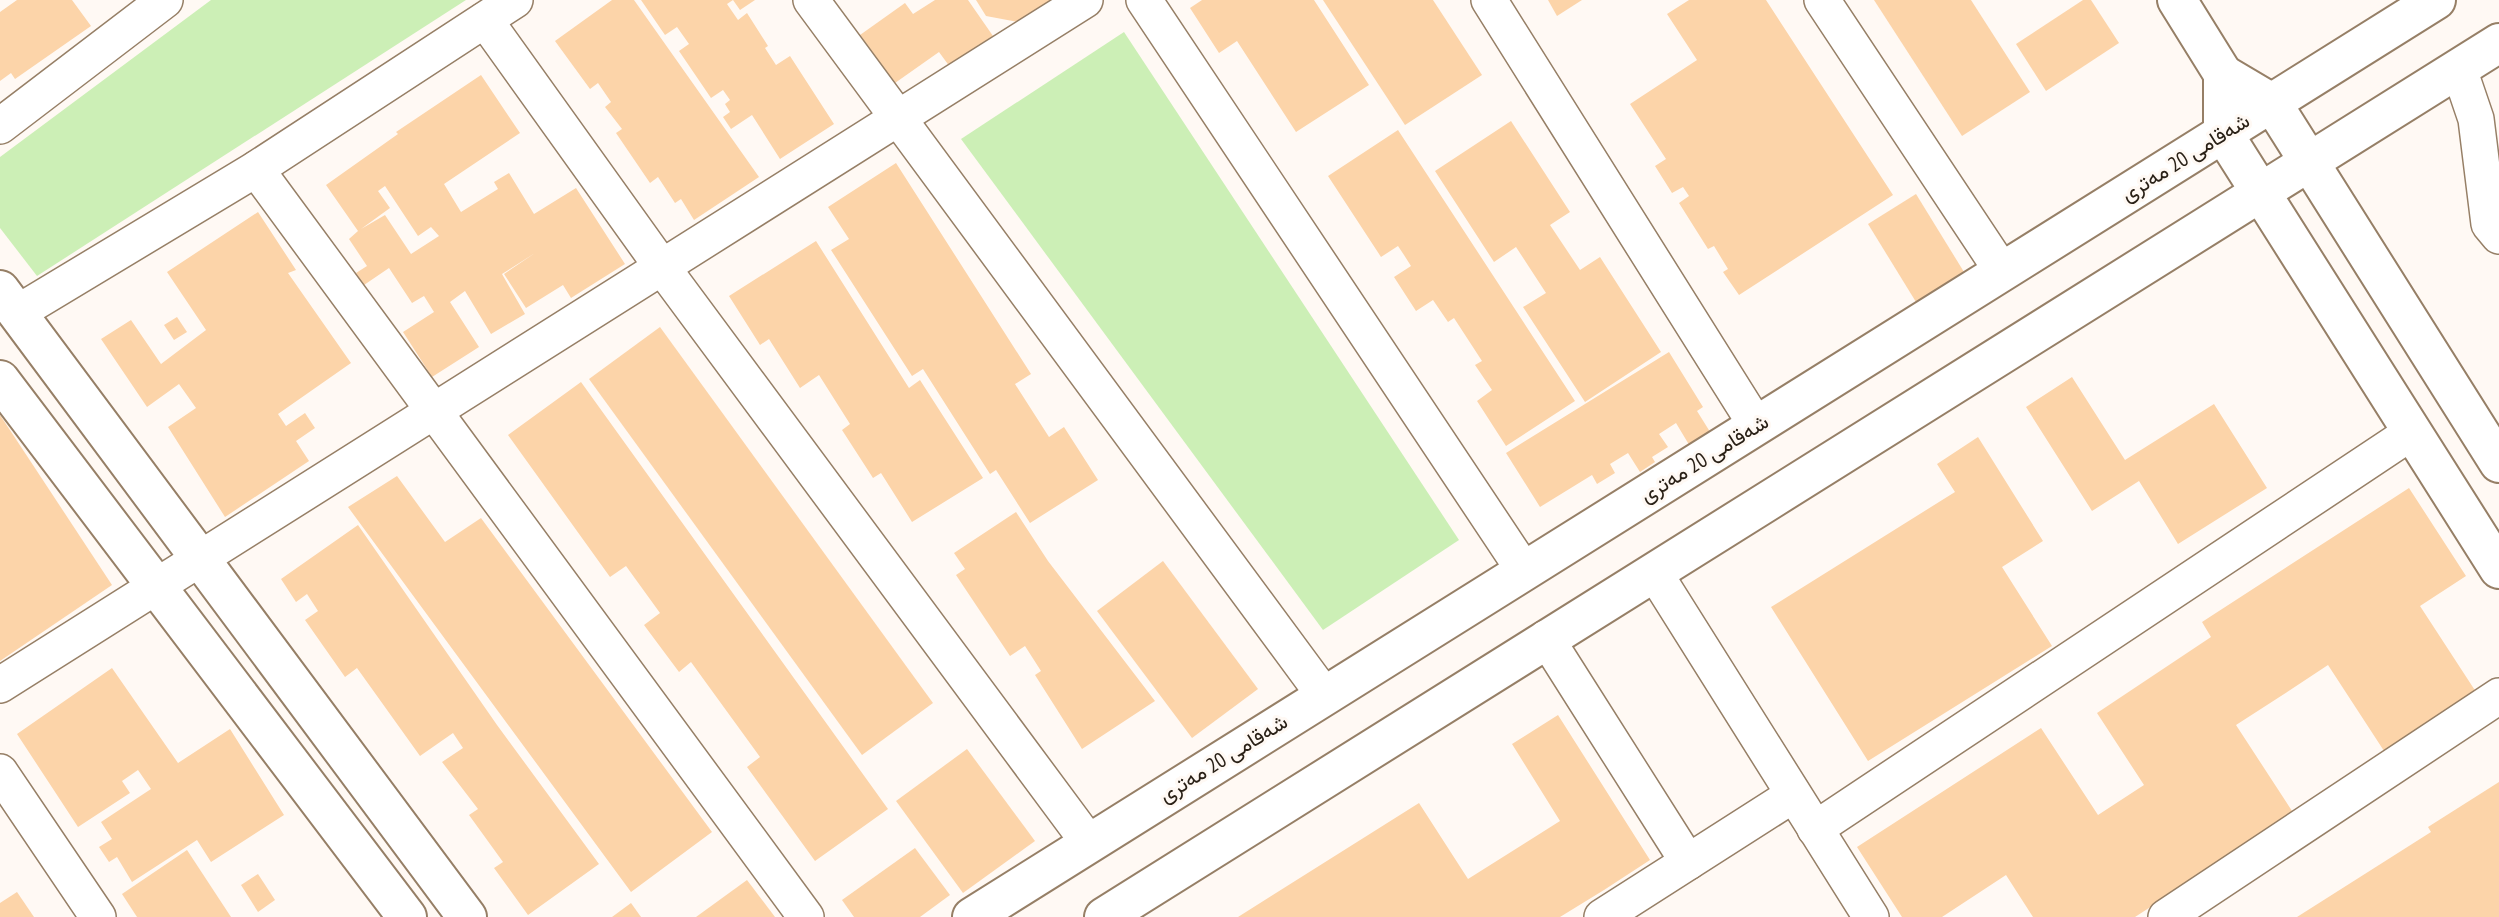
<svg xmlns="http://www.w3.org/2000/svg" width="2499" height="917" font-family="'PT Sans Narrow',Vazirmatn,sans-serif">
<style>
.green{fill:#ccefb6}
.building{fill:#fcd4a9;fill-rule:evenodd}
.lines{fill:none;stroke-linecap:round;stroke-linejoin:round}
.street-casing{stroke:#967f66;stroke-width:38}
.secondary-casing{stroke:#967f66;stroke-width:42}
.primary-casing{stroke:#967f66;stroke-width:42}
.street{stroke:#fff;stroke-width:35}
.secondary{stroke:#fff;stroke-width:38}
.primary{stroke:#fff;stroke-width:38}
.labels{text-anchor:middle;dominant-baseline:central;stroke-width:6;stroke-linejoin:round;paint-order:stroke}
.street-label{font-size:21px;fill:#2a2117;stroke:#fff9f4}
</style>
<rect width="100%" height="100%" fill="#fff9f4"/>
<g class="green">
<polygon points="211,0 466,0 37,276 0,228 0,157"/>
<polygon points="1124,32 1459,540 1323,630 961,139"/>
</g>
<g class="building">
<polygon points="17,0 72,0 91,26 15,79 11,73 0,81 0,12"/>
<polygon points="612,0 634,0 759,177 694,220 681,199 675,203 658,177 650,183 616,133 622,129 605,107 611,102 598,83 590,89 555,41"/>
<polygon points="641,0 755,0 740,10 733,0 727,4 738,20 747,13 768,46 765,48 776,65 790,56 834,124 780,159 752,115 731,129 723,117 730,112 725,104 730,100 723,90 711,98 679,51 689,44 677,27 665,35"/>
<polygon points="935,0 968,0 993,36 950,67 939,52 895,83 860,35 905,3 913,14"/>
<polygon points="976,0 1063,0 1024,23 986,16"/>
<polygon points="1202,0 1314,0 1369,85 1296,132 1237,41 1219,53 1190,8"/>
<polygon points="1323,0 1433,0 1482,75 1405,125"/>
<polygon points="1548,0 1582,0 1557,16"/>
<polygon points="1689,0 1766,0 1893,195 1739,295 1723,272 1728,269 1714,246 1708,249 1679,203 1689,196 1683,187 1672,193 1655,166 1666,159 1630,104 1697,60 1667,14"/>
<polygon points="1874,0 1971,0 2030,92 1962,136"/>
<polygon points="2083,0 2091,0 2119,43 2046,91 2016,44"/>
<path d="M 481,75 L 520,133 L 444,184 L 461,212 L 498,189 L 494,182 L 509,173 L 534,214 L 576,188 L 625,264 L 571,298 L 563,285 L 526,308 L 504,274 L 535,253 L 502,274 L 525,314 L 491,334 L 465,291 L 450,302 L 479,347 L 432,377 L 403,332 L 434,312 L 424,296 L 412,303 L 389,268 L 364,285 L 356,273 L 367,266 L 349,239 L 358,231 L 326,185 L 398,134 L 396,132 ZM 385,186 L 418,236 L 431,227 L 439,236 L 411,254 L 385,215 L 361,229 L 390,208 L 378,191 Z"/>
<polygon points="1511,121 1570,212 1550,225 1580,270 1600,257 1661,352 1585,402 1523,307 1546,293 1516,247 1494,262 1435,171"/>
<polygon points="1398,130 1575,401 1506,446 1477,401 1492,390 1475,365 1482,361 1454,318 1448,322 1433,300 1416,311 1394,277 1411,266 1404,255 1398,246 1381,257 1328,176"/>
<polygon points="896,163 1031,374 1015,384 1049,437 1064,427 1098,480 1030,523 996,470 990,474 923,369 912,376 831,250 849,239 828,207"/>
<polygon points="1916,194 1964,272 1916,302 1868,224"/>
<polygon points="258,212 296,270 288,273 351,363 278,414 286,426 305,413 315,428 296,441 309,461 225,517 168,427 196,408 179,384 147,407 101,339 131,320 161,364 206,330 167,272"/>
<polygon points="816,241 909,388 920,380 983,478 912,522 881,473 873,478 842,430 850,424 819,375 800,388 769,339 760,345 729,296"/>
<polygon points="177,317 187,332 174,340 164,325"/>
<polygon points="660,327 933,703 862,755 589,379"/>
<polygon points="1669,352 1703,407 1697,411 1712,435 1691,448 1676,423 1659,434 1668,447 1652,457 1655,462 1640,472 1628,453 1610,464 1615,473 1597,484 1592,475 1540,507 1506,453"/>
<polygon points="2072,377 2125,460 2214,404 2267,488 2178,544 2139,481 2092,511 2026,407"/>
<polygon points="581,382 888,809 815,861 747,767 760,757 691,662 679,672 644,625 660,613 626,566 610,577 508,435"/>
<polygon points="0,415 112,585 0,661"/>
<polygon points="1978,437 2043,541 2002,567 2052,646 1868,761 1771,607 1955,492 1937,464"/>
<polygon points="397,476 445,542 481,518 712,832 631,892 348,507"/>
<polygon points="2409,488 2466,576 2420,606 2478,695 2386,754 2328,665 2281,696 2236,725 2294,814 2135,917 2033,917 2006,875 1942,917 1902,917 1857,847 2041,728 2098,815 2144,785 2097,713 2211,637 2202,622"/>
<polygon points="1016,512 1048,561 1155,701 1082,749 1035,675 1041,671 1025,646 1010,656 956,575 965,569 954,553"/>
<polygon points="358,525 497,725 599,864 528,915 494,868 503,862 469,815 478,809 442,762 463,748 453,733 420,756 357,668 345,677 305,620 318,611 307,594 296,602 281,579"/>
<polygon points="1163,561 1258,689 1192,738 1097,611"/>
<polygon points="112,668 178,763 230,729 284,815 211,862 197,840 132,882 117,857 109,862 99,847 112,839 101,822 151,789 138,770 122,781 130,793 78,827 17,734"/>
<polygon points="1558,715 1650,860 1604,890 1560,917 1238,917 1419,803 1468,879 1560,821 1512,744"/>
<polygon points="967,749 1035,841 963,893 896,801"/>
<polygon points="2499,782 2499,917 2297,917 2431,832 2428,827"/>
<polygon points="915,848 950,895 920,917 854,917 842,900"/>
<polygon points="187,850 231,917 137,917 122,894"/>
<polygon points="258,874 275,900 258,912 241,885"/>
<polygon points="747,880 775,917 696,917"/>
<polygon points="17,892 34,917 0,917 0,903"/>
<polygon points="631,903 641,917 612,917"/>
</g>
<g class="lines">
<defs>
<g id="street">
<polyline points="811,0 1324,695"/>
<polyline points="1144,0 1523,569"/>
<polyline points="1489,0 1756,425"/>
<polyline points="1822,0 2002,271"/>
<polyline points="485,20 662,267 1089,843"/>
<polyline points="2459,69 2476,119 2489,224 2499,236"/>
<polyline points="0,126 165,0"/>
<polyline points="256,169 806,917"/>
<polyline points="17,313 256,169 515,0"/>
<polyline points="1654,572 1871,917"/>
<polyline points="1546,638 1688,862"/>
<polyline points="0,685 1085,0"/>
<polyline points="0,772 98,917"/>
<polyline points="1815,829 2412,432"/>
<polyline points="1602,917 1793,795"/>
<polyline points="2166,917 2499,696"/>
</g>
<g id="secondary">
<polyline points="2177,0 2223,74"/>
<polyline points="0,290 467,917"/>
<polyline points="0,380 407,917"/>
<polyline points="2499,463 2272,103 2223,74 2223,133 2499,569"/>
</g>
<g id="primary">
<polyline points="972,917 2436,0"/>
<polyline points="1104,917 2499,43"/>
</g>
</defs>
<use href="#street" class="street-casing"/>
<use href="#secondary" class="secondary-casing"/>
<use href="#primary" class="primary-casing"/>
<use href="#street" class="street"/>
<use href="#secondary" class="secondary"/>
<use href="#primary" class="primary"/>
</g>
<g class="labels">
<g class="street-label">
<text transform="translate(2185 157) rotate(-32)">شەقامی 20 مەتری</text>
<text transform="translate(1704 458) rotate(-32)">شەقامی 20 مەتری</text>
<text transform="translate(1223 758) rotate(-32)">شەقامی 20 مەتری</text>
</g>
</g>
</svg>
